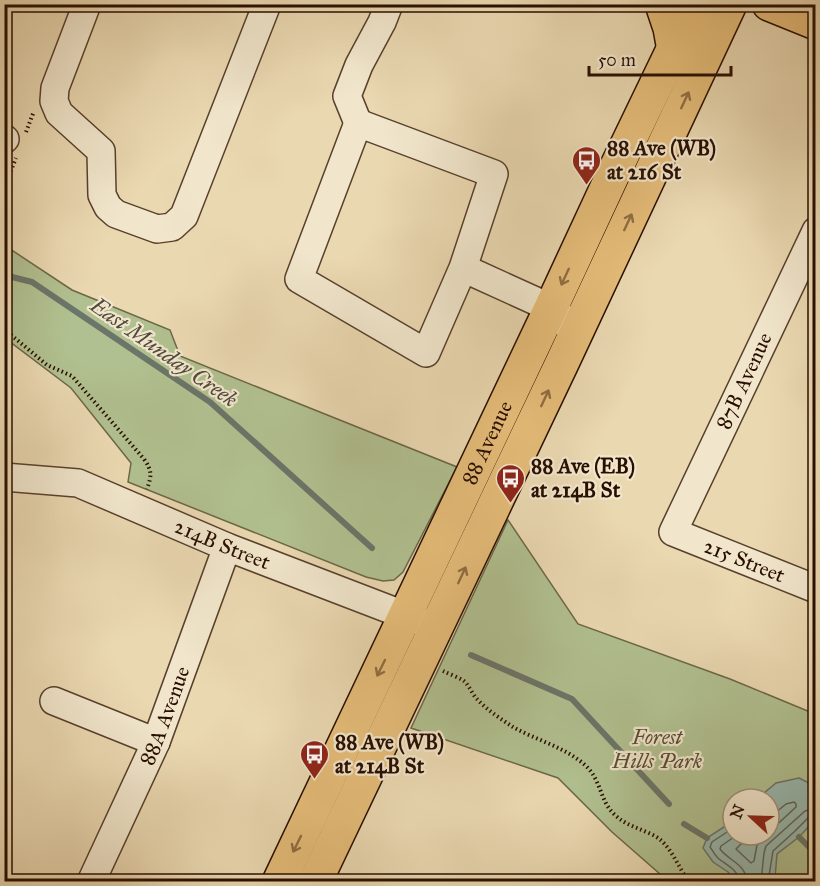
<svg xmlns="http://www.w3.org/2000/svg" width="820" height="886" font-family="'IM FELL Great Primer',serif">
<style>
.green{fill:#b1c090;stroke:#6c6748;stroke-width:1.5;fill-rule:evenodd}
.water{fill:#98b9af;stroke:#6b7569;stroke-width:1.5}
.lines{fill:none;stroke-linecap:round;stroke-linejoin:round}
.shore{stroke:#606458;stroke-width:1.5}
.stream{stroke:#6b7569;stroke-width:6}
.minor-casing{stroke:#58402c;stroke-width:30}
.major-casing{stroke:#280e00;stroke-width:36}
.path{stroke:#280e00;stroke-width:4;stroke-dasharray:1.5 3;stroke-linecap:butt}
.minor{stroke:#f1e6cc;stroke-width:27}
.major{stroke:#e5bc78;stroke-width:33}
.oneway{stroke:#906e42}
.labels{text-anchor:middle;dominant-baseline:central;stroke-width:4.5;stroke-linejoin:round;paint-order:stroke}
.poi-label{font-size:21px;font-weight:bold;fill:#280e00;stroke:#f1e6cc;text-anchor:start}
.street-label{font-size:21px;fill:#280e00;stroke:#f1e6cc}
.park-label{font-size:21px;font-style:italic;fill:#584c32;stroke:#f1e6cc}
.water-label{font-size:22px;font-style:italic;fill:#4f4a3d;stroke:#f1e6cc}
</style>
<rect width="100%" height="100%" fill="#ead8b1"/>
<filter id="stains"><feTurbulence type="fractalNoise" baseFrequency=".00333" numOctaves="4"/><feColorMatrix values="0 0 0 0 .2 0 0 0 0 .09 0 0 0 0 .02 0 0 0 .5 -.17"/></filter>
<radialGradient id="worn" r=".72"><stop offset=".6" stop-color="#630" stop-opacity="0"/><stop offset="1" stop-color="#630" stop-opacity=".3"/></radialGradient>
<!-- green -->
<g class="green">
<path d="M4,245L72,290L170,330L180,356L457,467L403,572L394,580L383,581L366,577L128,482L131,463L71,388L5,338Z"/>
<path d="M508,520L578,624L730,679L815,714V881H668L612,832L558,778L411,728ZM733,799H769V835H733Z"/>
</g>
<!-- water -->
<path class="water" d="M799,778L815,786L816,817L814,821L799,837L777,854L775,878L772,881H736L728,872L713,862L703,848L707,838L733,821V835H769V799H757L776,783Z"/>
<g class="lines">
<!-- shore -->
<g class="shore">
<path d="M769,818L786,804L794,802L796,804V807L769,832"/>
<path d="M733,828L712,842L710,847C713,851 715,856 719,859C728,866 738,870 740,882"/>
<path d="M737,835L721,846L720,849C729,861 746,864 747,882"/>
<path d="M750,835L736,849L751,863L754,861L757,845L765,835"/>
<path d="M761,882L764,853L766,846L805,811L816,808"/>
<path d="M768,882L773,851L794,832L809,817L816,816"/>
</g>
<!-- stream -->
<g class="stream">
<path d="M4,275L32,282L210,402L372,548"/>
<path d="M471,655L572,699L669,804"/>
<path d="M684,824L707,838"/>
<path d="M799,837L816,854"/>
</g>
<defs>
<g id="minor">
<path d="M87,4L55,88L54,101L59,113L101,151L102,195L108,207L116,214L157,229L172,227L184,216L267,4"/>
<path d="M358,123L347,96L359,65L382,22L389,4"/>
<path d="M4,139H5"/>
<path id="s1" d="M816,231L673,532L816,589"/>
<path d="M463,268L494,174L358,123L299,279L426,353L463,268L551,308L562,317L565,323"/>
<path id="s2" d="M4,477L78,483L227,547L425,623"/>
<path d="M54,701L156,742"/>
<path id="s3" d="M91,882L156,742L227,547"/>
</g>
<g id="major">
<path d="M662,4L670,28L674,50"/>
<path d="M769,4L816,23"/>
<path id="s4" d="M279,882L551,308L615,170L695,4"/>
<path d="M315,882L562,363L730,4"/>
</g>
</defs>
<!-- minor casing -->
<use href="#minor" class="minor-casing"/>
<!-- major casing -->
<use href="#major" class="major-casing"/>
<!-- path -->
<g class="path">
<path d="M26,132L34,111"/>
<path d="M4,188L16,158"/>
<path d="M4,329L47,365L72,376L144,459C152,471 152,475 147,489"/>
<path d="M443,671C449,674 458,677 464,681C469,685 472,694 477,699C487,710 501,719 513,727C536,740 567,748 586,766C601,780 600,800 613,813C624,825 639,828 653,835C670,843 678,867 689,882"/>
</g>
<!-- minor -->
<use href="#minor" class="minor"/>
<!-- major -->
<use href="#major" class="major"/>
</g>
<!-- one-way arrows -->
<defs><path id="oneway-shaft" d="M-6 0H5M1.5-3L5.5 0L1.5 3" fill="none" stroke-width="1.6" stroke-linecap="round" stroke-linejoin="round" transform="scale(1.5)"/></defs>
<g class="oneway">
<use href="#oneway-shaft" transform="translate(685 100) rotate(-65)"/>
<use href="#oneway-shaft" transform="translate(628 222) rotate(-65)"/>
<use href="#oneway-shaft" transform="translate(565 277) rotate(115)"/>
<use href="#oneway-shaft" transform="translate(545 398) rotate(-65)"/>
<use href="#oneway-shaft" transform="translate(462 575) rotate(-65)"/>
<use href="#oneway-shaft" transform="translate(381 668) rotate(116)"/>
<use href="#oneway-shaft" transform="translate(297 844) rotate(116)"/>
</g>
<!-- icons -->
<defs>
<symbol id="bus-pin" viewBox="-11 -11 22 30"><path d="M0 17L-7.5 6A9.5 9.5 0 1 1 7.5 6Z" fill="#8f2418" stroke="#f1e6cc"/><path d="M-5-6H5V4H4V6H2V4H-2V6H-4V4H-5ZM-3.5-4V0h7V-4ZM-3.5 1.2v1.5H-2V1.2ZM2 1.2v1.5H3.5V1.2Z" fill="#fff"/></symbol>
</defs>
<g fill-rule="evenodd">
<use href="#bus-pin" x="570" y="144" width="33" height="45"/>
<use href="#bus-pin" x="494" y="462" width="33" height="45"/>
<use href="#bus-pin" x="298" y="738" width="33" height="45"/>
</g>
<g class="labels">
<!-- poi labels -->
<g class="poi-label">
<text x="607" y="148">88 Ave (WB)<tspan x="607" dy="24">at 216 St</tspan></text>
<text x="531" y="466">88 Ave (EB)<tspan x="531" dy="24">at 214B St</tspan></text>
<text x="335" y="742">88 Ave (WB)<tspan x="335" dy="24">at 214B St</tspan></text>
</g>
<!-- street labels -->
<g class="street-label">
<text transform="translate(744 381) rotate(-65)">87B Avenue</text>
<text stroke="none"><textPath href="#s4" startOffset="486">88 Avenue</textPath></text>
<text stroke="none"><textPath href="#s2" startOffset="231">214B Street</textPath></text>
<text stroke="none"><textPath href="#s1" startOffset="410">215 Street</textPath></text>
<text stroke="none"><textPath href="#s3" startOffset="182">88A Avenue</textPath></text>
</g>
<!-- park labels -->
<g class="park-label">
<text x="657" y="737">Forest<tspan x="657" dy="24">Hills Park</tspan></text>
</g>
<!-- water labels -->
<g class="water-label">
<text transform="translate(164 352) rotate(35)">East Munday Creek</text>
</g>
</g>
<!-- margin -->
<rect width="820" height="886" fill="none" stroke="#ead8b1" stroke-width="24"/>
<rect x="6" y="6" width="808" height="874" fill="none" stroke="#280e00" stroke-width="3"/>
<rect x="12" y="12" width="796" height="862" fill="none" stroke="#280e00" stroke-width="1.5"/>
<!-- north arrow -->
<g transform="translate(751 817) rotate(292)"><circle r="28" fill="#f1e6cc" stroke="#a1907a" stroke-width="1.5"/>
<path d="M0-4.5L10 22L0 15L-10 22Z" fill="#8f2418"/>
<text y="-9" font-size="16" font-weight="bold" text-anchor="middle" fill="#280e00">N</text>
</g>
<!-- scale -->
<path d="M589 66v9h142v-9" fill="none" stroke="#280e00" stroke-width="3"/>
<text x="598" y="66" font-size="18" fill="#280e00" stroke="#f1e6cc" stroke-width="4.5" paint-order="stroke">50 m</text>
<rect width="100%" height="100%" filter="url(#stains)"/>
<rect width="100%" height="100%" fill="url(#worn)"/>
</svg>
